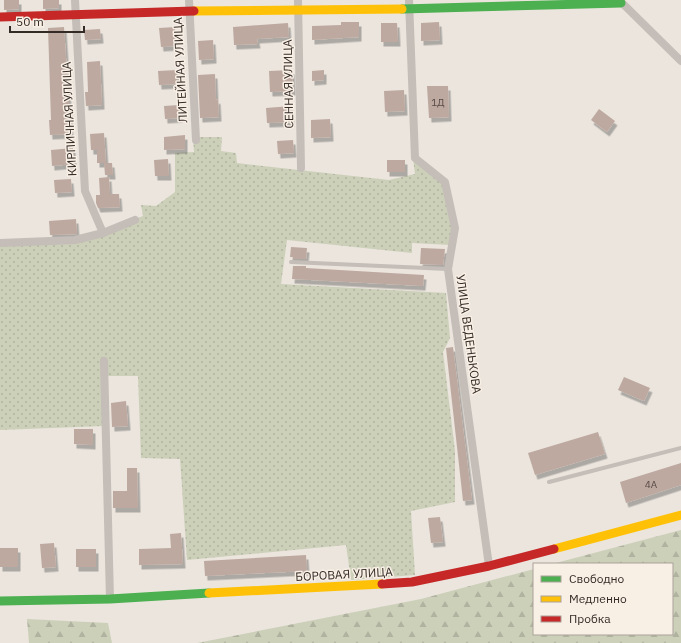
<svg xmlns="http://www.w3.org/2000/svg" width="681" height="643" font-family="'IBM Plex Sans',sans-serif">
<style>
.grass{fill:url(#grass-dots)}
.forest{fill:url(#forest-firs)}
.building{fill:#bea9a0;filter:url(#shadow)}
.lines{fill:none;stroke-linecap:round;stroke-linejoin:round}
.lane{stroke:#c4bdb8;stroke-width:4}
.street{stroke:#c4bdb8;stroke-width:8}
.fast{stroke:#4caf50;stroke-width:9}
.slow{stroke:#ffc107;stroke-width:9}
.jam{stroke:#c62828;stroke-width:9}
.labels{text-anchor:middle;dominant-baseline:central;stroke-width:3;stroke-linejoin:round;paint-order:stroke}
.number-label{font-size:10px;fill:#564a45}
.street-label{font-size:12px;fill:#342b27;stroke:#f8efe5}
</style>
<defs>
<pattern id="grass-dots" width="8" height="8" patternUnits="userSpaceOnUse"><rect width="8" height="8" fill="#ccd0b9"/><path d="M2 2h.1M6 6h.1" fill="none" stroke="#b0b39f" stroke-width="1.8" stroke-linecap="round"/></pattern>
<pattern id="forest-firs" width="22" height="20" patternUnits="userSpaceOnUse"><rect width="22" height="20" fill="#ccd0b9"/><path d="M5 1l3.5 6h-7zM16 11l3.5 6h-7z" fill="#b0b39f"/></pattern>
<filter id="shadow"><feDropShadow dx="2.5" dy="4.5" stdDeviation="0" flood-color="#0004"/></filter>
</defs>
<rect width="100%" height="100%" fill="#ebe5de"/>
<!-- grass -->
<path class="grass" d="M193,137H222L221,151L236,153L237,163L389,180L415,174L413,158L443,184L452,226L450,245L412,243V253L287,240L281,284L446,293L450,338L443,352L455,451V502L411,511L415,575L351,580L346,545L187,560L180,459L141,458L138,376H106L103,426L0,430V245L74,242L143,216L141,205L156,206L175,192V153L194,152Z"/>
<!-- forest -->
<g class="forest">
<path d="M681,530V643H197L421,599L534,569V634H672V564H552Z"/>
<path d="M27,619L108,623L112,643H29Z"/>
</g>
<!-- building -->
<g class="building">
<path d="M4,0H19V9L4,10Z"/>
<path d="M43,0H59V8L43,9Z"/>
<path d="M341,22H359V37L312,40V26L341,25Z"/>
<path d="M439,22L440,40L421,41V23Z"/>
<path d="M288,23L289,37L257,39L258,44L234,45L233,27Z"/>
<path d="M381,23H397L398,42H381Z"/>
<path d="M64,27L71,134L50,135L49,120H51L48,28Z"/>
<path d="M175,27L176,46L161,47L159,28Z"/>
<path d="M100,29L101,39L85,40L84,30Z"/>
<path d="M213,40L214,59L199,60L198,41Z"/>
<path d="M100,61L102,105L86,106L85,92H88L87,62Z"/>
<path d="M177,70L178,84L159,85L158,71Z"/>
<path d="M292,70L293,91L270,92L269,71Z"/>
<path d="M324,70V80L312,81V71Z"/>
<path d="M215,74L216,100L218,99L219,117L200,118L198,75Z"/>
<path d="M427,86H448L449,117L429,118Z"/>
<path d="M404,90L405,111L385,112L384,91Z"/>
<path d="M179,105L180,118L165,119L164,106Z"/>
<path d="M291,106L292,122L267,123L266,108Z"/>
<path d="M599,109L615,121L607,132L591,120Z"/>
<path d="M330,119L331,137L311,138V120Z"/>
<path d="M104,133L106,163H97V150H91L90,134Z"/>
<path d="M185,135V149L164,150V137Z"/>
<path d="M293,140L294,153L278,154L277,141Z"/>
<path d="M73,148L74,164L52,166L51,150Z"/>
<path d="M168,159L169,176H155L154,160Z"/>
<rect x="387" y="160" width="18" height="12"/>
<path d="M104,163H112L113,175H105Z"/>
<path d="M109,177L110,194H119L120,207L98,208L96,203V195H100L99,178Z"/>
<path d="M71,179L72,192L55,193L54,180Z"/>
<path d="M76,219L77,234L50,235L49,221Z"/>
<path d="M291,247L307,248L306,259H293V257H290Z"/>
<path d="M421,248L445,249L443,265L420,264Z"/>
<path d="M293,266H306V268L424,275L423,286L292,279Z"/>
<path d="M453,347L472,500L463,501L446,348Z"/>
<path d="M624,377L650,388L644,401L618,390Z"/>
<path d="M126,401L128,426L112,427L111,403Z"/>
<path d="M74,429H93V445L74,444Z"/>
<path d="M598,432L605,454L535,475L528,453Z"/>
<path d="M681,463V485L626,503L620,482Z"/>
<path d="M127,468H137L138,508H113V491H127Z"/>
<path d="M440,517L443,542L431,543L428,518Z"/>
<path d="M181,533L183,564L139,565V549L171,548L170,534Z"/>
<path d="M54,543L56,567L42,568L40,544Z"/>
<rect x="0" y="548" width="18" height="19"/>
<rect x="76" y="549" width="20" height="18"/>
<path d="M306,555L307,571L205,576L204,561Z"/>
</g>
<g class="lines">
<!-- lane -->
<g class="lane">
<path d="M291,262L448,269"/>
<path d="M549,482L681,448"/>
</g>
<!-- street -->
<g class="street">
<path d="M75,0L85,191L103,233"/>
<path d="M189,0L196,140"/>
<path d="M298,0L301,168"/>
<path d="M409,0L415,158L445,182L455,228L448,269L489,566"/>
<path d="M619,0L681,61"/>
<path d="M0,243L75,240L103,233L135,220"/>
<path d="M104,361L110,599"/>
</g>
<!-- fast -->
<g class="fast">
<path d="M402,9L621,3"/>
<path d="M0,601L110,599L209,593"/>
</g>
<!-- slow -->
<g class="slow">
<path d="M194,11L402,9"/>
<path d="M554,549L681,515"/>
<path d="M209,593L382,584"/>
</g>
<!-- jam -->
<g class="jam">
<path d="M0,17L194,11"/>
<path d="M382,584L412,582L489,566L554,549"/>
</g>
</g>
<g class="labels">
<!-- number labels -->
<g class="number-label">
<text x="438" y="102">1Д</text>
<text x="651" y="484">4А</text>
</g>
<!-- street labels -->
<g class="street-label">
<text transform="translate(180 70) rotate(-93)">ЛИТЕЙНАЯ УЛИЦА</text>
<text transform="translate(288 84) rotate(-91)">СЕННАЯ УЛИЦА</text>
<text transform="translate(69 119) rotate(-93)">КИРПИЧНАЯ УЛИЦА</text>
<text transform="translate(469 334) rotate(82)">УЛИЦА ВЕДЕНЬКОВА</text>
<text transform="translate(344 574) rotate(-3)">БОРОВАЯ УЛИЦА</text>
</g>
</g>
<!-- legend -->
<rect x="533" y="563" width="140" height="72" fill="#f8efe5" stroke="#aaa199"/>
<rect x="541" y="576" width="20" height="6" fill="#4caf50" stroke="#aaa199"/>
<text x="569" y="583" font-size="12" fill="#342b27">Свободно</text>
<rect x="541" y="596" width="20" height="6" fill="#ffc107" stroke="#aaa199"/>
<text x="569" y="603" font-size="12" fill="#342b27">Медленно</text>
<rect x="541" y="616" width="20" height="6" fill="#c62828" stroke="#aaa199"/>
<text x="569" y="623" font-size="12" fill="#342b27">Пробка</text>
<!-- scale -->
<path d="M10 26v6h74v-6" fill="none" stroke="#342b27" stroke-width="2"/>
<text x="16" y="26" font-size="12" fill="#342b27" stroke="#f8efe5" stroke-width="3" paint-order="stroke">50 m</text>
</svg>
